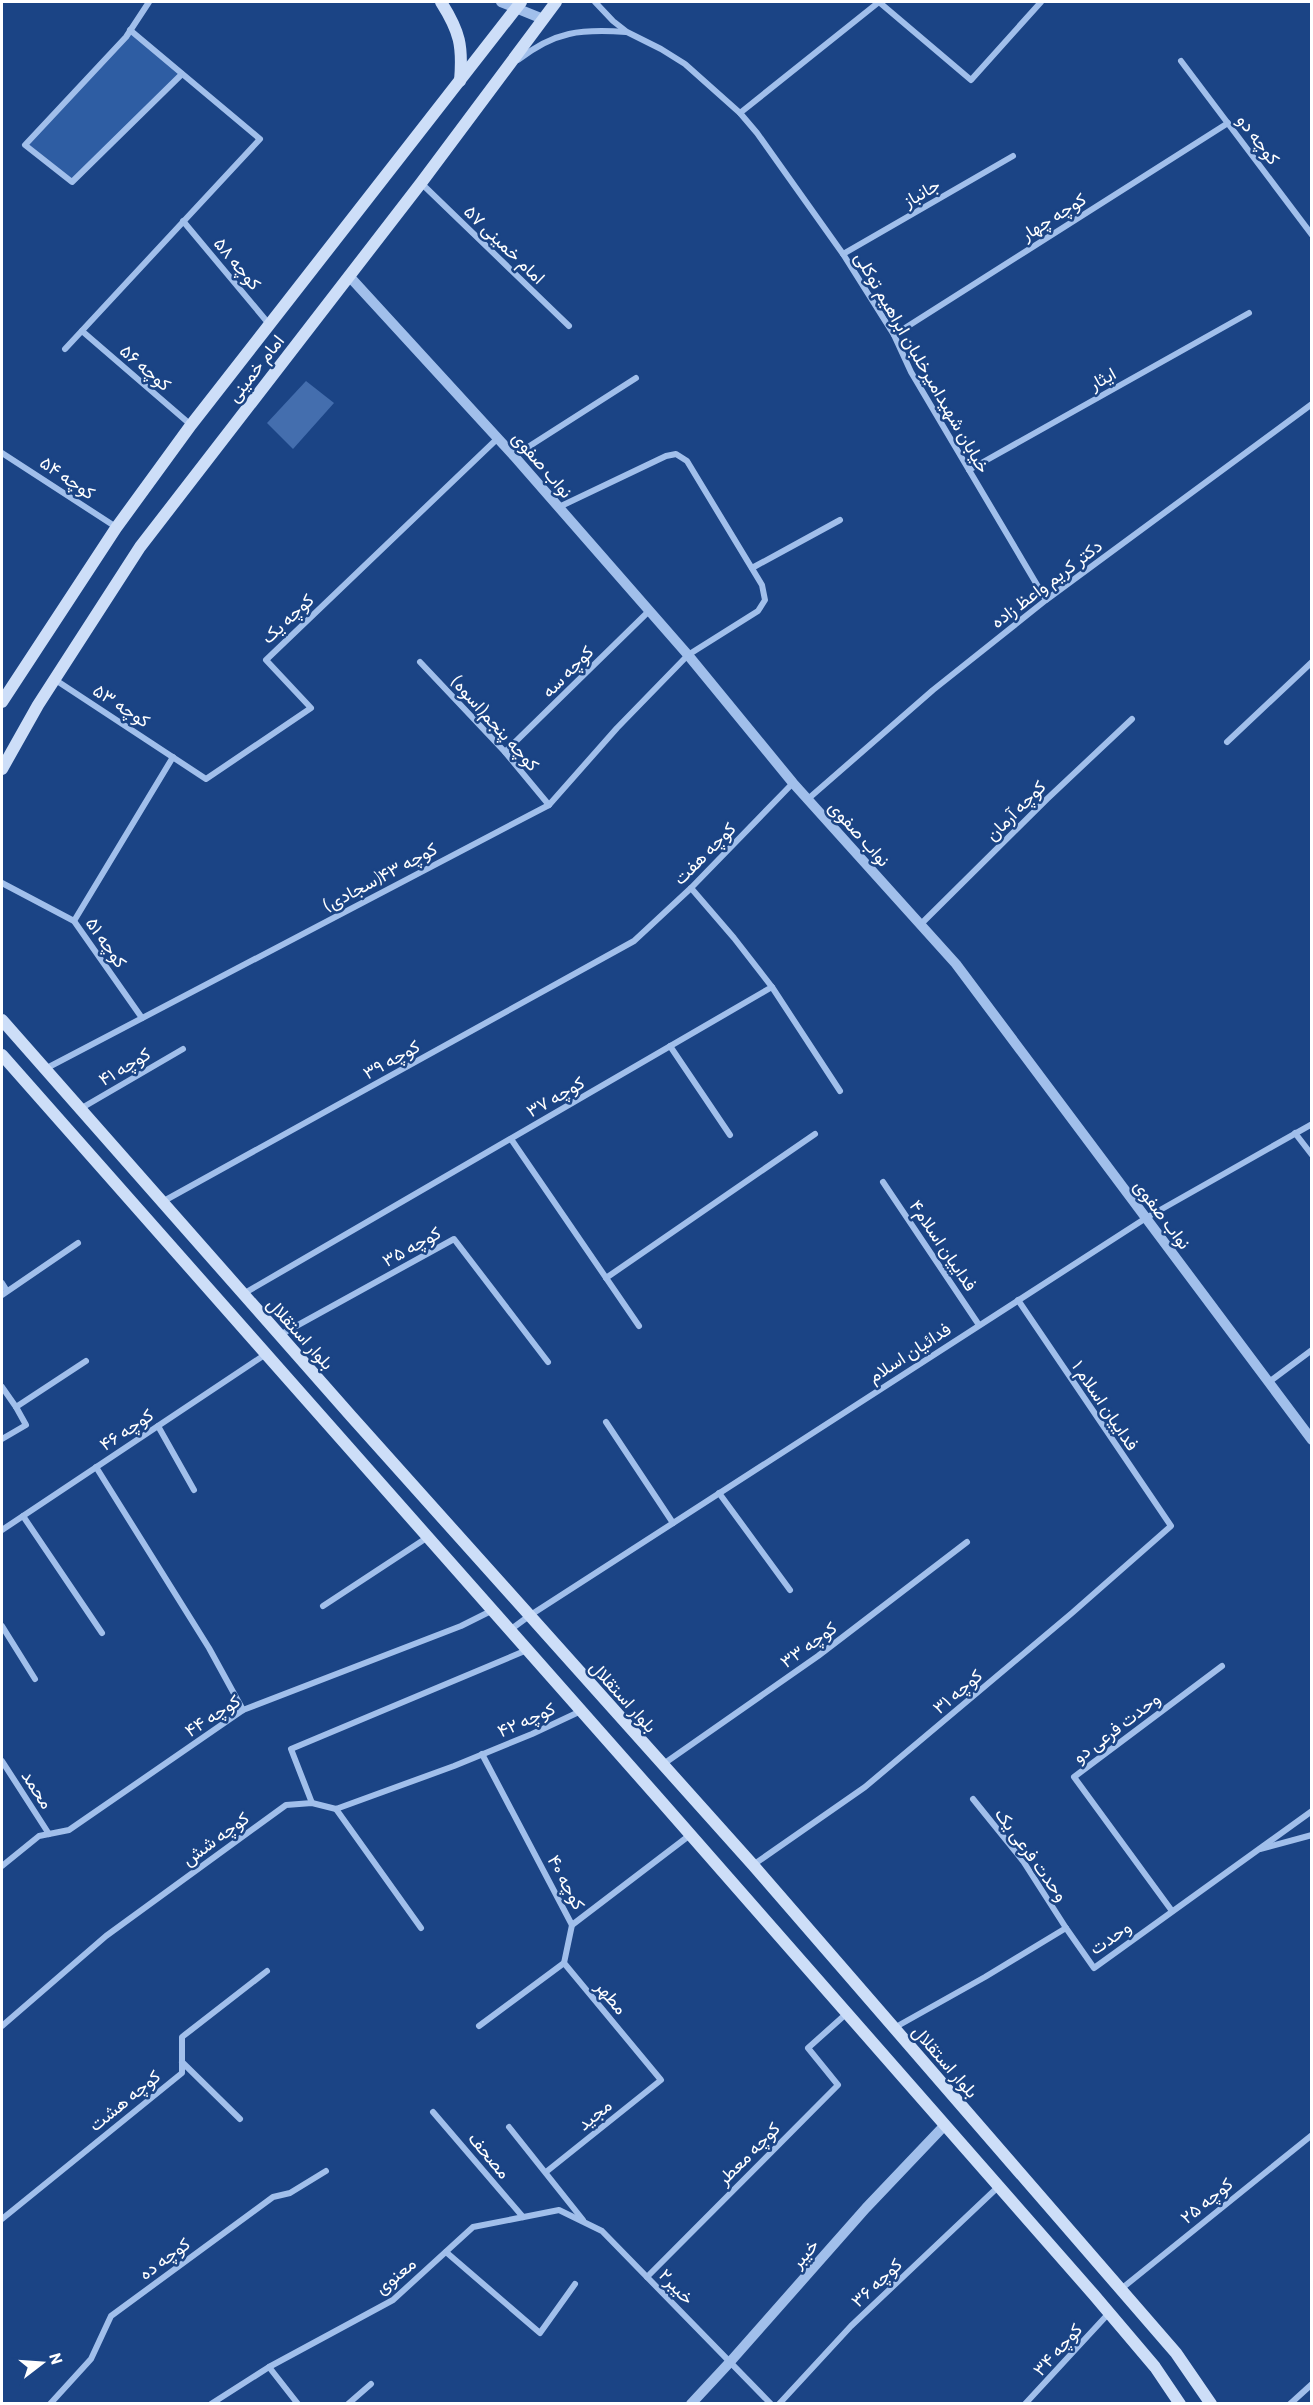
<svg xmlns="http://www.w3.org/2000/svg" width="1313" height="2405" font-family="Barlow,Vazirmatn,sans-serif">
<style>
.green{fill:#2e5da3}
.building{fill:#446eae}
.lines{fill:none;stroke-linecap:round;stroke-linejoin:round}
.minor{stroke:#a1bfeb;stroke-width:6}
.tertiary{stroke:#a1bfeb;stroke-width:10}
.secondary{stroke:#cddef8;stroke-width:12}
.labels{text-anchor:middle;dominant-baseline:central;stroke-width:5;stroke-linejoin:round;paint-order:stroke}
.street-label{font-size:18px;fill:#fff;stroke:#1b4485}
</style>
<rect width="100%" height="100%" fill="#1b4485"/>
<!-- green -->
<path class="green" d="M130,30L182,74L72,182L25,145Z"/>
<!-- building -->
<path class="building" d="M306,381L334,403L293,449L267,423Z"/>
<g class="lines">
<!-- minor -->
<g class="minor">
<path d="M149,2L126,37L25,145L72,182L182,74"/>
<path d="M595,2L613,21L627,32L661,49L685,64L740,113L757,133L843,254L894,335L911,372L1046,600"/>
<path d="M879,2L971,80L1041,2"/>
<path d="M518,60C555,31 581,29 626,32"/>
<path d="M1181,61L1312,235"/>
<path d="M740,113L879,2"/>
<path d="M421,183L569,326"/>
<path d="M183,221L269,324"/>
<path d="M843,254L1013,156"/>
<path d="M82,331L191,425"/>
<path d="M894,335L1228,123"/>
<path d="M65,349L260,139L130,30"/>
<path d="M2,453L116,527"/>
<path d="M514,456L636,378"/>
<path d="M969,470L1249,313"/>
<path d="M752,568L840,520"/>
<path d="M420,662L505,752L549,805"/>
<path d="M54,679L206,779L311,708L266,660L498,438"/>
<path d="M1227,742L1312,662"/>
<path d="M505,752L649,611"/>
<path d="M808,799L933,690L1046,600L1312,404"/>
<path d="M2,883L74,921L142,1018"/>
<path d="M74,921L173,757"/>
<path d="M920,925L1047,799L1132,719"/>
<path d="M772,987L840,1091"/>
<path d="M670,1046L730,1135"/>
<path d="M45,1069L549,805L617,728L688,655L758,611L765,600L762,585L687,461L676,454L666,456L559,507"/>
<path d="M80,1109L183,1049"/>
<path d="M1295,1133L1312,1155"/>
<path d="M511,1139L639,1326"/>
<path d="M883,1182L979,1325"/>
<path d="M162,1202L634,941L691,888L793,783"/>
<path d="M606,1278L815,1134"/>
<path d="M2,1283L7,1291"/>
<path d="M243,1294L772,987L734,938L691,888"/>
<path d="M2,1295L78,1243"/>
<path d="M280,1335L454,1239L548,1362"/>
<path d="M1269,1382L1312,1350"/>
<path d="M2,1387L16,1407L86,1361"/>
<path d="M606,1422L673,1523"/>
<path d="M158,1426L194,1490"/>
<path d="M2,1439L26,1425L16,1407"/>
<path d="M96,1467L209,1648L243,1710"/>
<path d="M719,1493L790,1590"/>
<path d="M23,1516L102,1633"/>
<path d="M2,1530L266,1354"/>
<path d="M323,1606L428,1537"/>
<path d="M2,1626L35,1679"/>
<path d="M510,1630L529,1616L1146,1218L1312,1124"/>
<path d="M482,1754L572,1925L690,1835"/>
<path d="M2,1761L49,1834"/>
<path d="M662,1765L818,1656L967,1542"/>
<path d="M973,1799L1023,1861L1066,1928"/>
<path d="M312,1803L291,1749L527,1650"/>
<path d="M336,1809L421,1928"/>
<path d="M1260,1849L1312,1835"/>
<path d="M753,1865L865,1787L1072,1613L1171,1526L1018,1300"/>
<path d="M2,1866L39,1836L69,1830L243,1710L461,1626L493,1610"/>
<path d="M1172,1911L1074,1777L1222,1666"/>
<path d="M2,2026L106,1936L286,1805L312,1803L336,1809L454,1766L532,1734L581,1711"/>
<path d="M479,2026L564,1963"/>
<path d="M894,2028L985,1977L1066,1928L1094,1968L1312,1811"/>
<path d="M182,2062L240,2119"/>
<path d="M433,2112L523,2217"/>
<path d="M509,2127L583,2220"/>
<path d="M546,2172L661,2080L564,1963L572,1925"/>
<path d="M2,2219L182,2073V2037L267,1971"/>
<path d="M446,2252L540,2333L575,2284"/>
<path d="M647,2277L838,2085L808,2048L846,2014"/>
<path d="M1121,2289L1312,2135"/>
<path d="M269,2367L298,2404"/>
<path d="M50,2404L91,2359L111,2316L273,2197L290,2193L326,2171"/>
<path d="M211,2404L269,2367L393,2300L473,2227L559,2210L602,2231L771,2404"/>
<path d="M348,2404L371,2384"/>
<path d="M779,2404L851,2326L998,2187"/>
<path d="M1025,2404L1109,2313"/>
<path d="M1290,2404L1312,2384"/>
</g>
<!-- tertiary -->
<g class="tertiary">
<path d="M501,2L543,19"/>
<path d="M349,276L514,456L688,655L793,783L956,964L1312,1440"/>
<path d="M691,2404L730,2362L866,2208L944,2126"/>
</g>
<!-- secondary -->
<g class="secondary">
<path d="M441,2C460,32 463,46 460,81"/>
<path d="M2,702L116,528L191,425L521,2"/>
<path d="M2,769L38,705L140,547L421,183L556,2"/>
<path d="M2,1020L351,1416L753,1865L1176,2353L1211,2404"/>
<path d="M2,1055L660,1800L1094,2295L1155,2367L1180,2404"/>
</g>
</g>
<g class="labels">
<!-- street labels -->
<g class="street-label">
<text transform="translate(1259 139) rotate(53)">کوچه دو</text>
<text transform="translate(921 192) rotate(-30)">جانباز</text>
<text transform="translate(1053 216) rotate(-32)">کوچه چهار</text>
<text transform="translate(505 244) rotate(44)">امام خمینی ۵۷</text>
<text transform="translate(238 263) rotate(50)">کوچه ۵۸</text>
<text transform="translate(923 362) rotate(60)">خیابان شهیدامیرخلبان ابراهیم توکلی</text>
<text transform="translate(146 367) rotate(41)">کوچه ۵۶</text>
<text transform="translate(255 368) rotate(-52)">امام خمینی</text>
<text transform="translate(1102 378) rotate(-29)">ایثار</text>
<text transform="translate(543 464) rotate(49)">نواب صفوی</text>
<text transform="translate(68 477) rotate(34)">کوچه ۵۴</text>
<text transform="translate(1046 583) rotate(-37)">دکتر کریم واعظ زاده</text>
<text transform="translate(287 618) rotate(-43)">کوچه یک</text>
<text transform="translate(567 671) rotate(-45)">کوچه سه</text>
<text transform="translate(122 705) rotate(33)">کوچه ۵۳</text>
<text transform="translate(496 723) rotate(48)">کوچه پنجم(اسوه)</text>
<text transform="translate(1015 810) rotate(-45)">کوچه آرمان</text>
<text transform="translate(860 833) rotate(48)">نواب صفوی</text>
<text transform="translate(704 853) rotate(-45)">کوچه هفت</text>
<text transform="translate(380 876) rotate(-28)">کوچه ۴۳(سجادی)</text>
<text transform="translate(107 942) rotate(55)">کوچه ۵۱</text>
<text transform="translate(391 1059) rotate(-29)">کوچه ۳۹</text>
<text transform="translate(124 1066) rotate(-31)">کوچه ۴۱</text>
<text transform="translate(555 1096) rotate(-30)">کوچه ۳۷</text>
<text transform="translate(1163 1214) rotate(53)">نواب صفوی</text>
<text transform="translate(944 1245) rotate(56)">فداییان اسلام۴</text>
<text transform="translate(411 1246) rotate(-29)">کوچه ۳۵</text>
<text transform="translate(301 1333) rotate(48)">بلوار استقلال</text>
<text transform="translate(909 1352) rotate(-33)">فدائیان اسلام</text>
<text transform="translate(1106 1405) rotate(56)">فداییان اسلام ۱</text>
<text transform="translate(126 1429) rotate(-34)">کوچه ۴۶</text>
<text transform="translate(808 1644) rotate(-36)">کوچه ۳۳</text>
<text transform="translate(957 1691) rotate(-40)">کوچه ۳۱</text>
<text transform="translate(624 1696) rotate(48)">بلوار استقلال</text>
<text transform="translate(212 1715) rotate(-33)">کوچه ۴۴</text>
<text transform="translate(526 1719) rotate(-24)">کوچه ۴۲</text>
<text transform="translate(1116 1727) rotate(-37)">وحدت فرعی دو</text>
<text transform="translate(38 1789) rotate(57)">محمد</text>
<text transform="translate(215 1838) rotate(-36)">کوچه شش</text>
<text transform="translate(1032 1854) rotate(54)">وحدت فرعی یک</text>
<text transform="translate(567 1882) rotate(62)">کوچه ۴۰</text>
<text transform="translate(1110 1937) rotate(-34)">وحدت</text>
<text transform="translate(612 1997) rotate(50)">مطهر</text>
<text transform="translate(946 2061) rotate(49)">بلوار استقلال</text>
<text transform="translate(124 2100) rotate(-39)">کوچه هشت</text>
<text transform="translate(594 2114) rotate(-39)">مجید</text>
<text transform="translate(748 2153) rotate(-45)">کوچه معطر</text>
<text transform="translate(490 2155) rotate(50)">مصحف</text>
<text transform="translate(1206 2200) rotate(-39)">کوچه ۲۵</text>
<text transform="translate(804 2253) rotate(-49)">خیبر</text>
<text transform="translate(164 2258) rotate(-36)">کوچه ده</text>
<text transform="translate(395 2275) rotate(-39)">معنوی</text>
<text transform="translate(876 2282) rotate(-43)">کوچه ۳۶</text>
<text transform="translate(677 2286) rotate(46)">خیبر۲</text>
<text transform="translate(1057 2349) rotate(-48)">کوچه ۳۴</text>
</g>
</g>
<!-- border -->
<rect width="1313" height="2405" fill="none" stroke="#ffffff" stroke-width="6"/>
<!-- north arrow -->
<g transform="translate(42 2363) rotate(73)" stroke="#1b4485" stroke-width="4.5" paint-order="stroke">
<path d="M0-4.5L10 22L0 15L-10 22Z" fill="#ffffff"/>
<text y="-9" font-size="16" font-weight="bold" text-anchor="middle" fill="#ffffff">N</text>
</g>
</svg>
